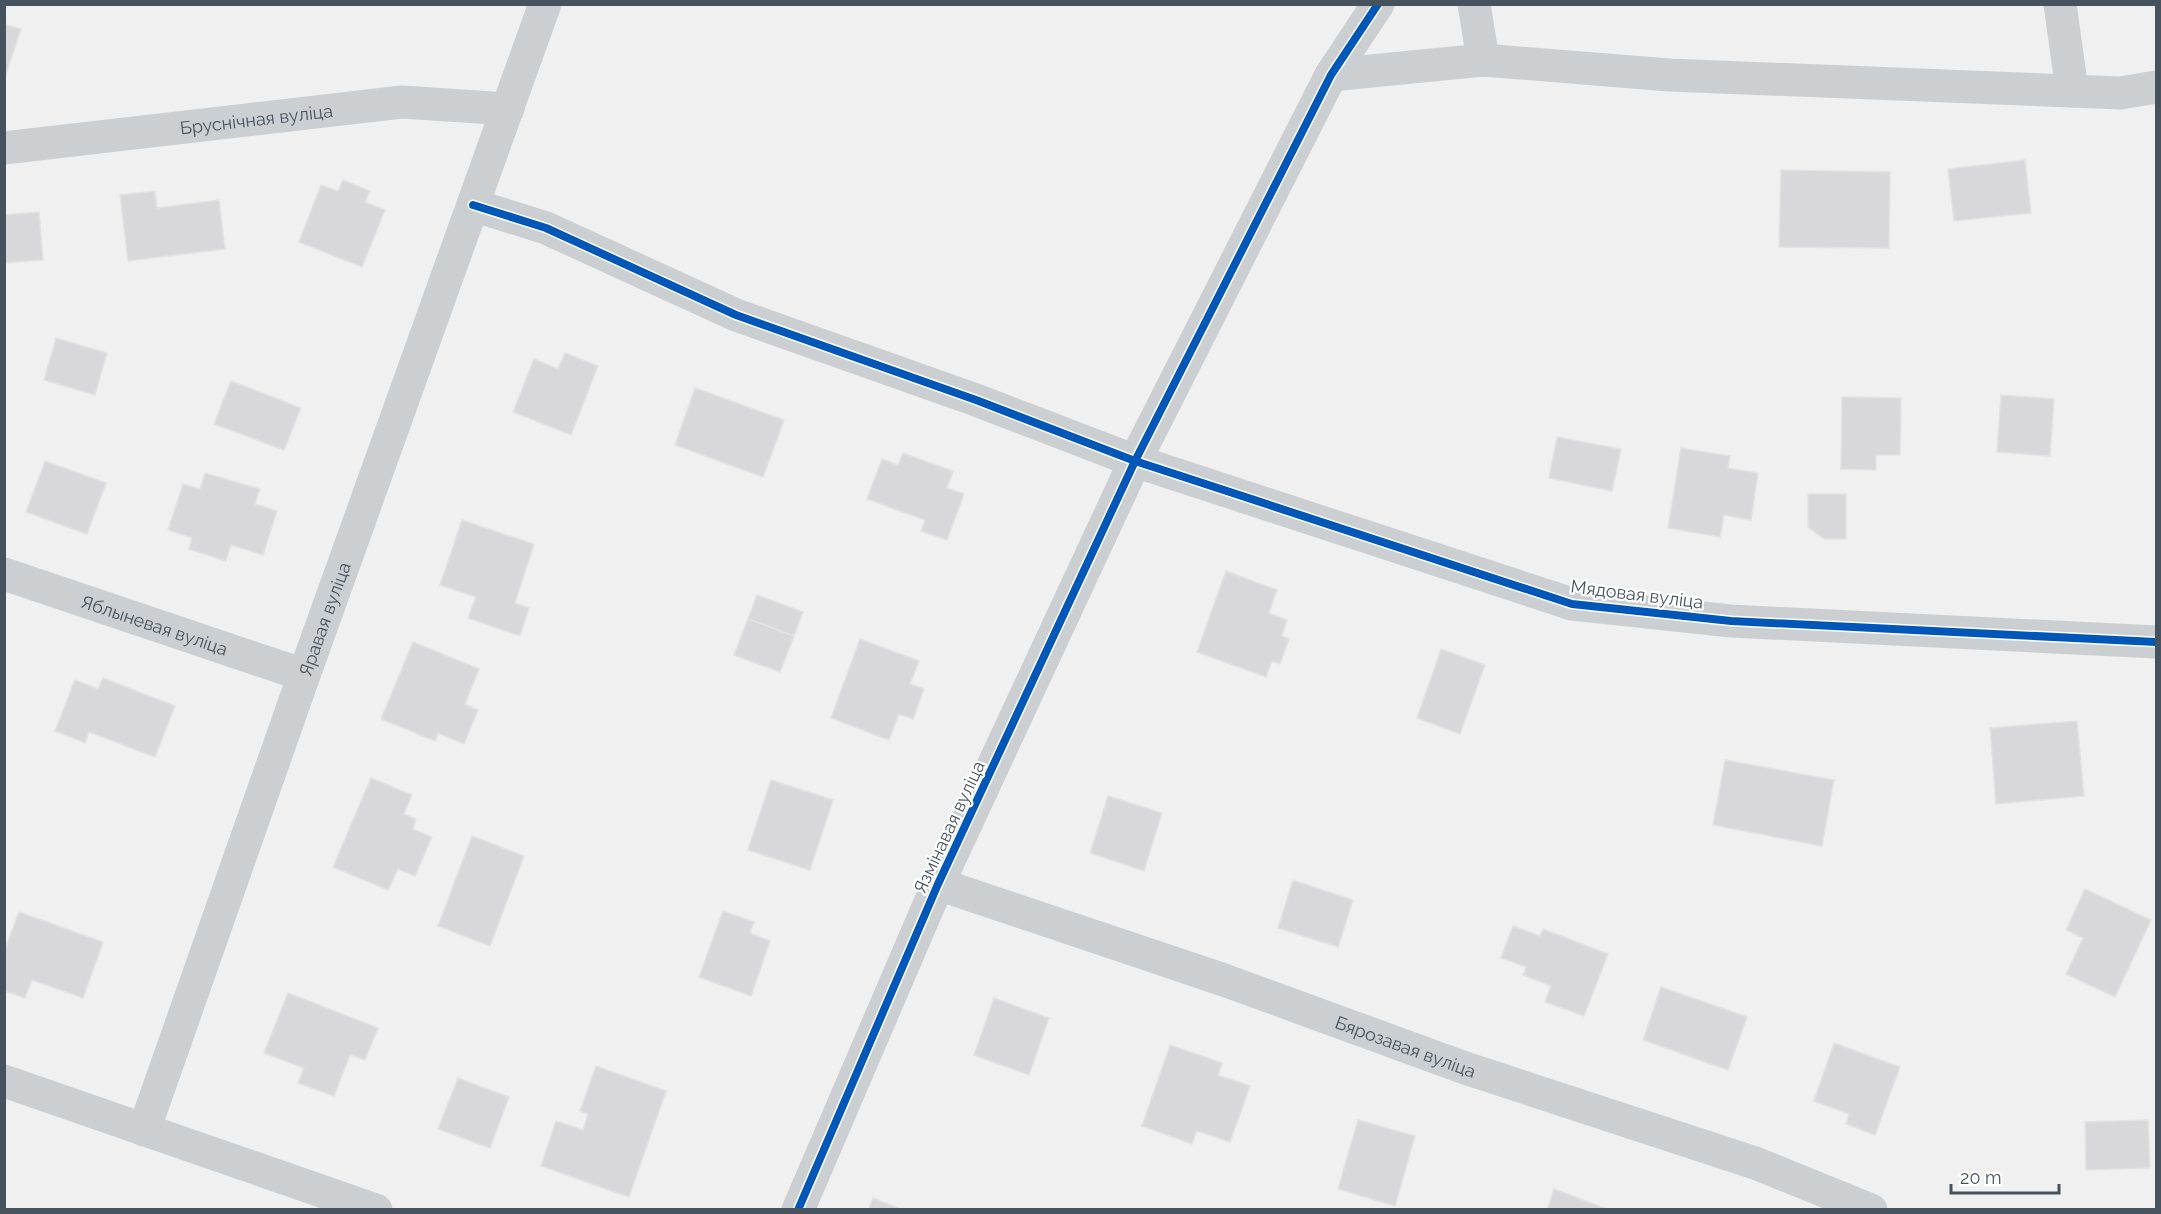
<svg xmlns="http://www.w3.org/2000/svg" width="2161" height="1214" font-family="Raleway,sans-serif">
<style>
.building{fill:#d8d8db;stroke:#e2e2e3;stroke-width:1.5}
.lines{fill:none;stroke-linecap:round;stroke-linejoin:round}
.minor{stroke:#cccfd1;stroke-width:33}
.cycleway-casing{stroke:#fff;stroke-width:11}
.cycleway{stroke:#0057b8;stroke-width:8}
.labels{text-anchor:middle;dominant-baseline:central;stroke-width:4.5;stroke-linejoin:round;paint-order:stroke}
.street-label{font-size:18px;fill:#46535f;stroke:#fff}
</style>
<rect width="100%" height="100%" fill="#f1f0f0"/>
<!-- building -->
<g class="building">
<path d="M4,24L21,29L4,80Z"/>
<path d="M2025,160L2031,213L1954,221L1948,169Z"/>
<path d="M1781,170L1890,172L1889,248L1779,247Z"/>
<path d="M343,180L370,191L365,202L385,210L362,267L299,242L321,185L338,191Z"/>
<path d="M155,191L157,208L219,200L225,249L128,261L120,195Z"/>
<path d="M39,212L43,260L4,263V215Z"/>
<path d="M56,338L107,353L95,395L44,380Z"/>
<path d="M565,353L598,366L571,435L513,412L534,359L558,369Z"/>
<path d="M231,381L301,408L284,450L214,424Z"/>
<path d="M695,388L784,420L763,477L675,445Z"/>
<path d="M2001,395L2054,399L2050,456L1997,452Z"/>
<path d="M1842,397L1901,398L1900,455H1876V470L1841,469Z"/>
<path d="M1557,437L1621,449L1612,491L1549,478Z"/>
<path d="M1681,448L1730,456L1728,468L1758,473L1751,520L1724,515L1720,537L1668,528Z"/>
<path d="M903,453L953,471L947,488L964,494L947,540L921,531L925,520L867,499L882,459L898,465Z"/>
<path d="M45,461L106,483L87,534L26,512Z"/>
<path d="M205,473L260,489L255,504L277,511L263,555L231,545L226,561L189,549L192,538L168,530L183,484L200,489Z"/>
<path d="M1808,494H1846V539H1824L1808,527Z"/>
<path d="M462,520L534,544L515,603L529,608L520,636L468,618L476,597L440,585Z"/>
<path d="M1226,571L1277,590L1269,613L1287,620L1282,636L1289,639L1280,664L1272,661L1266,677L1197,652Z"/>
<path d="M757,595L803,612L794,636L748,619Z"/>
<path d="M748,619L794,636L780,672L734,655Z"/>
<path d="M860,639L919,661L910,684L924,689L913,719L899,714L889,740L831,718Z"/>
<path d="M413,642L479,669L465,704L478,710L464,744L438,733L435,741L381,719Z"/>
<path d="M1441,649L1485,665L1460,734L1417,718Z"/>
<path d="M103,678L175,706L155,757L89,732L85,743L55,731L75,680L98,689Z"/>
<path d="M2077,721L2084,796L1996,804L1990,728Z"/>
<path d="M1725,760L1834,780L1822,846L1713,825Z"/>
<path d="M371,778L412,795L404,814L416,819L413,829L432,837L415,876L398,869L388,890L333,867Z"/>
<path d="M771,780L833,800L810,870L748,850Z"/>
<path d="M1108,796L1162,813L1144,871L1090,853Z"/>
<path d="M472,836L524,856L490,946L438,926Z"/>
<path d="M1293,880L1353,900L1338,947L1278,928Z"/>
<path d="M2085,889L2151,920L2115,997L2066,974L2083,938L2066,930Z"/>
<path d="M723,911L754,922L750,933L770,941L751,996L699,977Z"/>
<path d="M19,912L103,942L83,998L32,980L25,998L4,991V952Z"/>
<path d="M1513,926L1540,936L1543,929L1608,954L1584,1016L1545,1002L1551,986L1523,975L1526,967L1501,958Z"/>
<path d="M1661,987L1747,1017L1728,1070L1643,1040Z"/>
<path d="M288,993L378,1028L365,1060L350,1055L334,1096L298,1083L304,1068L264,1053Z"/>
<path d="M994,998L1049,1018L1029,1075L974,1055Z"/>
<path d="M1834,1043L1900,1067L1875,1135L1846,1124L1849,1114L1814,1101Z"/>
<path d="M1170,1045L1222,1063L1218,1075L1250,1086L1230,1142L1197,1131L1192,1144L1142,1126Z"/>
<path d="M596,1066L666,1091L629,1197L541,1166L556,1121L583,1130L588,1114L580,1111Z"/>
<path d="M458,1078L509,1097L490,1148L438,1129Z"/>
<path d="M1358,1120L1415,1136L1395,1206L1338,1189Z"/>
<path d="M2148,1120L2150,1168L2086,1170L2085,1122Z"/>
<path d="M1554,1189L1610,1210H1547Z"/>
<path d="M873,1198L903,1210H868Z"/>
</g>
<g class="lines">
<!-- minor -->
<g class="minor">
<path d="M1474,4L1483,60"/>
<path d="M2060,4L2072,91"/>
<path d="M1331,75L1483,60L1669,75L2121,93L2156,87"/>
<path id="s1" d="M4,148L402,102L508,109"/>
<path d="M473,205L546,228L736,315L976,400L1135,461L1572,604L1731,621L2156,642"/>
<path id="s2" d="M4,574L304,675"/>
<path id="s3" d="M938,884L1224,980L1465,1068L1755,1163L1871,1210"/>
<path d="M4,1081L376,1210"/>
<path id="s4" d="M144,1130L304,675L545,4"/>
<path d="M798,1210L938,884L1135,461L1331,75L1378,4"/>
</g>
<defs>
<g id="cycleway">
<path d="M473,205L546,228L736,315L976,400L1135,461L1572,604L1731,621L2156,642"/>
<path d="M798,1210L938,884L1135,461L1331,75L1378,4"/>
</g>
</defs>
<!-- cycleway casing -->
<use href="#cycleway" class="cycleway-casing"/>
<!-- cycleway -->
<use href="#cycleway" class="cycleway"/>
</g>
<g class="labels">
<!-- street labels -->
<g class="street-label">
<text stroke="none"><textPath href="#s1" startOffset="254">Бруснічная вуліца</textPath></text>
<text transform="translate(1637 594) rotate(7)">Мядовая вуліца</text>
<text stroke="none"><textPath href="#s4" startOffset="542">Яравая вуліца</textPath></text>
<text stroke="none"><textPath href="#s2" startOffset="159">Яблыневая вуліца</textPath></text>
<text transform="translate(949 827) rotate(-65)">Язмінавая вуліца</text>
<text stroke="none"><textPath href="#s3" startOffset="495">Бярозавая вуліца</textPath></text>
</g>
</g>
<!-- border -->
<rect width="2161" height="1214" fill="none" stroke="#46535f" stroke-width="12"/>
<!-- scale -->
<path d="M1951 1184v9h108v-9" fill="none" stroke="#46535f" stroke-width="3"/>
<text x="1960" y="1184" font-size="18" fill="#46535f" stroke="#ffffff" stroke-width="4.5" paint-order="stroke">20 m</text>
</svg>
